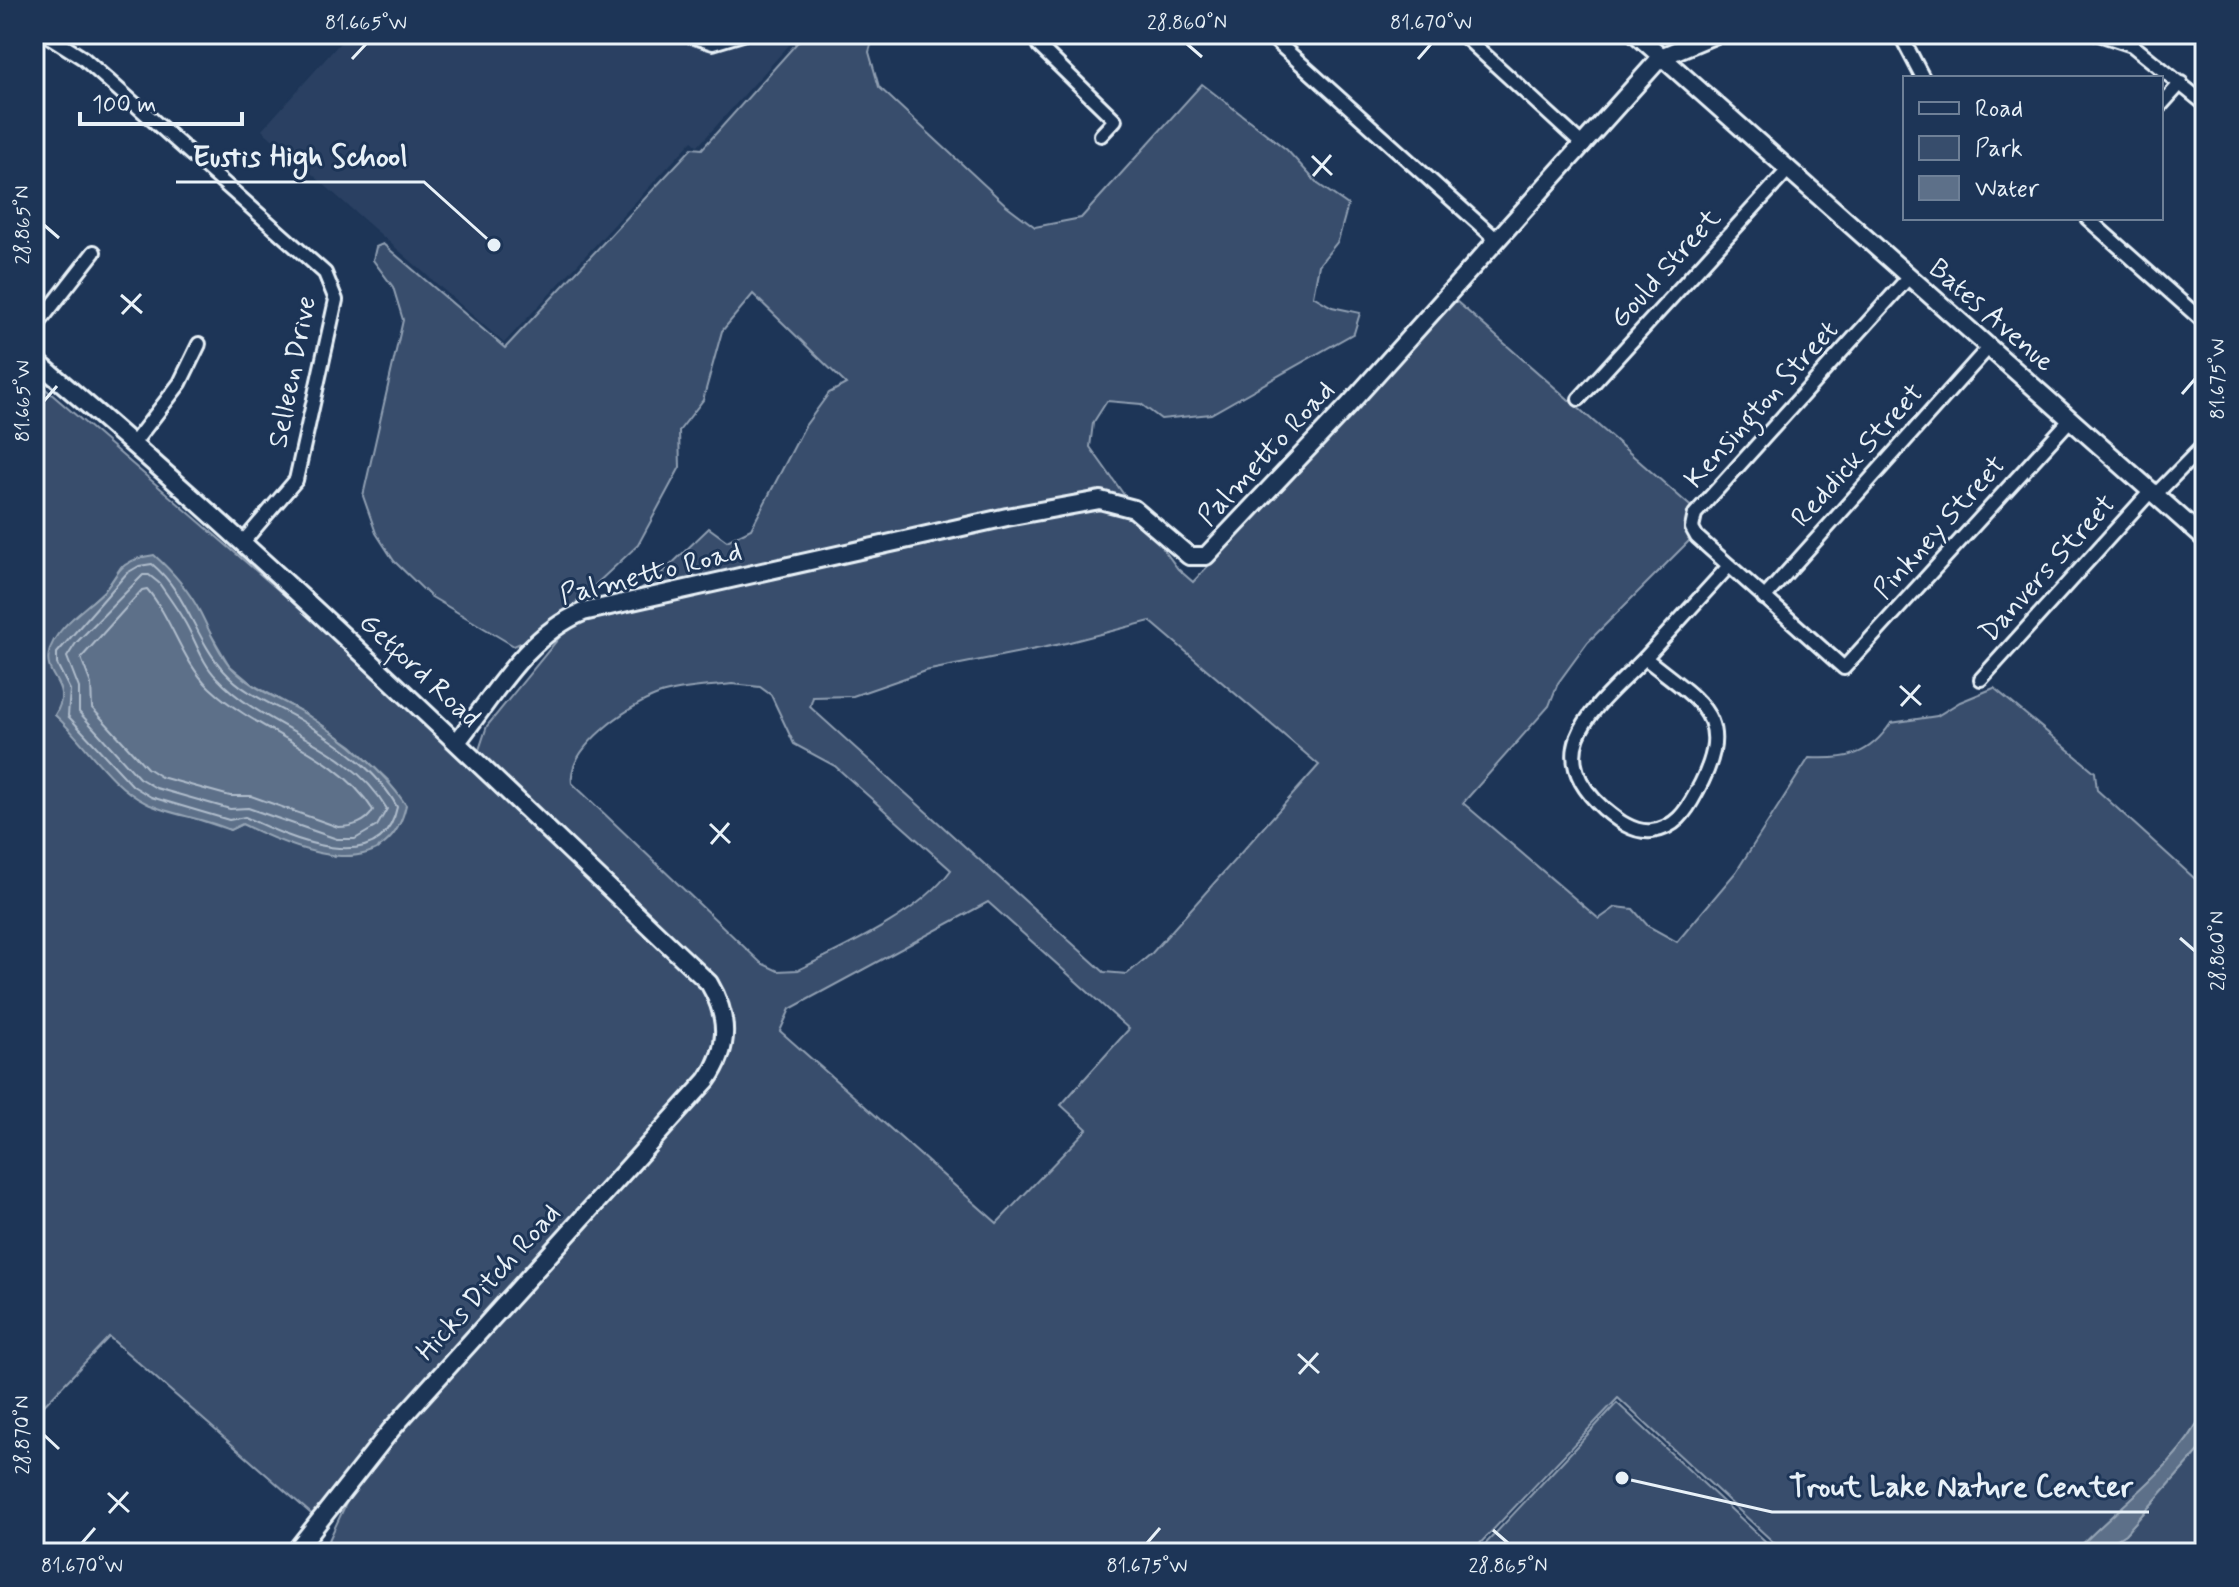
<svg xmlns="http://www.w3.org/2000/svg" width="2239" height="1587" font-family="Mynerve,sans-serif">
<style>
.built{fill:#2a4162}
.green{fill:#374d6c;stroke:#909fb2;stroke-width:2;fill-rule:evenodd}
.water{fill:#5d7089;stroke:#95a4b5;stroke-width:2}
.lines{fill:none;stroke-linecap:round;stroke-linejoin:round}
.shore{stroke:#b0bdcc;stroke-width:2}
.minor-casing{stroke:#e8f1f8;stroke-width:18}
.tertiary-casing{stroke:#e8f1f8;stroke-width:22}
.minor{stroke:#1d3557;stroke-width:12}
.tertiary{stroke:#1d3557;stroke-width:16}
.ticks{fill:none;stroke:#e8f1f8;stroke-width:3}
.labels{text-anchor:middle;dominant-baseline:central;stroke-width:6;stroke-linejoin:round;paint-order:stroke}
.street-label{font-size:28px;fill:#e8f1f8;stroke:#1d3557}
.leader{fill:none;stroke:#e8f1f8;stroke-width:3}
.callout-dot{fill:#e8f1f8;stroke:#1d3557;stroke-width:3}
.callout-label{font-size:30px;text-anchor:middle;font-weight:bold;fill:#e8f1f8;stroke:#1d3557;stroke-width:6;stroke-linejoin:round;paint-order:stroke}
.neatline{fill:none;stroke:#e8f1f8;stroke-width:3}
.ticks-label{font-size:20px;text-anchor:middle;fill:#e8f1f8}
</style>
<rect width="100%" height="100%" fill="#1d3557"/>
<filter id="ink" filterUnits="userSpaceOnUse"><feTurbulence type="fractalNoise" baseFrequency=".0125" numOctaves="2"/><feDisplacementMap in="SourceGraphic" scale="16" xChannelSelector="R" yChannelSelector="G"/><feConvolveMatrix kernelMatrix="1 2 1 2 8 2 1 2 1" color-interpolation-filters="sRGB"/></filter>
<g filter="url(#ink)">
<!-- built -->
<path class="built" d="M348,34H799L698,146L692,141L504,343L262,130Z"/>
<!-- green -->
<g class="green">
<path d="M805,34H874L869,52L879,87L1006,205L1035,227L1081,218L1202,84L1287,150L1318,184L1348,205L1338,241L1319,265L1313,296L1332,307L1360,313L1354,333L1211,414L1161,419L1141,404L1107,401L1093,423L1090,447L1127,499L1099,494L630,596L659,576L709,528L727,541L751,529L805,426L829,393L846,384L753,294L722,331L703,400L679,431L680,467L638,545L564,614L532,638L514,646L430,596L394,561L376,533L363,496L403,320L393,287L373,260L376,247L383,244L505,348L692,148L702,149Z"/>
<path d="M1456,301L1696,511L1695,535L1588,642L1558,683L1549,706L1463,803L1599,919L1616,907L1633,909L1648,926L1677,942L1736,872L1809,758C1846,760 1869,756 1891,723L1937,716L1960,702L1994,688L2095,772L2097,790L2205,888V1410C2177,1469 2117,1506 2074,1553H1785L1618,1398L1471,1553H323L356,1482L728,1055C732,1025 729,1006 714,980L478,753L487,726L571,623L584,618L1099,506L1115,508L1145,524L1178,569L1193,582ZM1150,621L1319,765L1152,953L1127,974L1104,972L810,707L813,697L853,696L925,671L1066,643ZM732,684L760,687L771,695L794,744L835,766L951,870C919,914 847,946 798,970L778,971L761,963L572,783C567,748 628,706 658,695C681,687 709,687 732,684ZM988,902L1129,1029L1061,1105L1087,1129L997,1223L780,1031L790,1009Z"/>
<path d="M34,379L306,614L308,612L704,987L720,1027L712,1063L316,1518L109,1337L34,1416ZM121,567L186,592L229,665L253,685L306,714L352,746L390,782L335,857L242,824L230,830L191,817L106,770L79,736L55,715L61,705L62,631L107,588Z"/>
<path d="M1617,1403L1778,1553H1477Z"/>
<path d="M2205,1444V1553H2104L2111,1543L2125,1534Z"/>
</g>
<!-- water -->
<g class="water">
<path d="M154,555C172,571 189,591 200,612C209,629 217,651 230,666C251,689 281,699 307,715C346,740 380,767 406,805C387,889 295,850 242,824L230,830C203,817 172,816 146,803C108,784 86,743 55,715C74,684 43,678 49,653C54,627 89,607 106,589C113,581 117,571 125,565C135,558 143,557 154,555Z"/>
<path d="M2205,1410V1444L2125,1534L2111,1543L2104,1553H2074C2117,1506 2177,1469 2205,1410Z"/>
</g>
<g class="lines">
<!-- shore -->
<g class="shore">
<path d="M152,564C187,593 195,639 224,671C245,695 275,705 302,721C337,743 378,770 397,807C382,881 287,837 245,817L229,820L151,797L133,786L68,716L70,690L57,664V653L127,573L139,566Z"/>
<path d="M143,575H149L159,583C167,595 176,607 183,619C195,638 201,662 217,678C265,730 348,742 387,809L377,826L355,839H337L248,808L230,809L156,788L139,778L79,712V688L67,657L76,643Z"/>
<path d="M147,589C172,618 182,662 210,688C259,734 336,751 373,810C367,823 351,827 338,827L251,796H230L161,777L147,768L92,708L91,684L81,658L142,590Z"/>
</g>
<defs>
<g id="minor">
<path d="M45,34L83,58L325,273L336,300L296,480L243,542"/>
<path d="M685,34L713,43L743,34"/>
<path d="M1034,34L1039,46L1115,120L1101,135"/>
<path d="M1268,34L1498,241"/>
<path d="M1462,34L1584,146"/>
<path d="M1900,34L1923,78"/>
<path d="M2099,34L2132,45L2205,104"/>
<path d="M2161,105L2181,83"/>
<path d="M2087,218L2205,323"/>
<path d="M1908,278L1695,514L1692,528L1697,537L1844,668L2070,420"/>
<path d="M34,329L94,252"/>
<path d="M1579,399L1787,171"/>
<path d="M133,444L180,383L199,344"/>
<path d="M2155,495L2205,444"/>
<path d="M1764,598L1988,348"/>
<path d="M1645,658C1702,704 1738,717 1696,793C1686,812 1675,828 1652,831C1633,833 1617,820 1604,809C1536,748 1599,705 1645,658Z"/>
<path d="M1645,658L1729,566"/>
<path d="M1981,679L2151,491"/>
</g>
<g id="tertiary">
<path d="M1636,34L2205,539"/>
<path d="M34,359C268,557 486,772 709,983C729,1017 730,1047 707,1080L391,1430L294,1553"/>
<path d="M457,742C494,695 527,635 583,612L1007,517L1100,500L1134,509L1189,556H1206L1347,407L1661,57L1716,34"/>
</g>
</defs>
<!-- minor casing -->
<use href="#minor" class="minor-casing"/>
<!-- tertiary casing -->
<use href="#tertiary" class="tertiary-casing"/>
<!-- minor -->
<use href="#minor" class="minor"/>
<!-- tertiary -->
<use href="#tertiary" class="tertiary"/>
</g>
</g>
<!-- ticks -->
<path class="ticks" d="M1187,44L1202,57M352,59L366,44M1418,59L1431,44M1312,156L1332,175M1313,176L1331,155M44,225L59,238M121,295L142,313M122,314L141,294M2182,394L2195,379M44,401L57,386M1900,686L1921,705M1901,706L1920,685M710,824L730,843M711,844L729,823M2180,938L2195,951M1298,1354L1319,1373M1299,1374L1318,1353M44,1435L59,1449M108,1493L129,1512M109,1513L128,1492M1493,1530L1508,1543M82,1543L95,1528M1147,1543L1160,1528"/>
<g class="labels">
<!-- street labels -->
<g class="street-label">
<text transform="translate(1666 269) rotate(-48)">Gould Street</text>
<text transform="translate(1991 316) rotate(41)">Bates Avenue</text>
<text transform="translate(293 372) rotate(-79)">Selleen Drive</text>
<text transform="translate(1762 405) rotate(-48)">Kensington Street</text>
<text transform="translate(1267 454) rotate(-47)">Palmetto Road</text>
<text transform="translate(1858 456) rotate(-48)">Reddick Street</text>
<text transform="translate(1940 528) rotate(-48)">Pinkney Street</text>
<text transform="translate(2048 569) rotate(-48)">Danvers Street</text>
<text transform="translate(651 574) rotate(-14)">Palmetto Road</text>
<text transform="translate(419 671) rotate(43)">Getford Road</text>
<text transform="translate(489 1283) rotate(-48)">Hicks Ditch Road</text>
</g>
</g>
<!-- callouts -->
<path class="leader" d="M494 245L424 182H176M1622 1478L1772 1512H2149"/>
<g class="callout-dot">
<circle cx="494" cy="245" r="8"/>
<circle cx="1622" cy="1478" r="8"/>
</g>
<g class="callout-label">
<text x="300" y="166">Eustis High School</text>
<text x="1961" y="1496">Trout Lake Nature Center</text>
</g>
<!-- margin -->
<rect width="2239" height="1587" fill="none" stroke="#1d3557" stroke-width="88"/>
<!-- legend -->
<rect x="1903" y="76" width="260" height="144" fill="#1d3557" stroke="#6e8097" stroke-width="2"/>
<rect x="1919" y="102" width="40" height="12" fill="#1d3557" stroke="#6e8097" stroke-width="2"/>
<text x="1975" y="116" font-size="24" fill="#e8f1f8">Road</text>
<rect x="1919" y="136" width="40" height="24" fill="#374d6c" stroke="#6e8097" stroke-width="2"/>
<text x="1975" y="156" font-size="24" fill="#e8f1f8">Park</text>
<rect x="1919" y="176" width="40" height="24" fill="#5d7089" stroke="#6e8097" stroke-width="2"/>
<text x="1975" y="196" font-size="24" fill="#e8f1f8">Water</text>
<!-- scale -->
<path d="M80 112v12h162v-12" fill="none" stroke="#e8f1f8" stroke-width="4"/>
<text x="92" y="112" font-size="24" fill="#e8f1f8" stroke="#1d3557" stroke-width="6" paint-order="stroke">100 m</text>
<rect x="44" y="44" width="2151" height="1499" class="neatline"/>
<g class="ticks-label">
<text x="366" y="29">81.665°W</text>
<text x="1187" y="29">28.860°N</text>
<text x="1431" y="29">81.670°W</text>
<text transform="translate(22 225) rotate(-90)" y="7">28.865°N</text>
<text transform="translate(2217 379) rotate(-90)" y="7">81.675°W</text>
<text transform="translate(22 401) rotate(-90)" y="7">81.665°W</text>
<text transform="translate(2217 951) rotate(-90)" y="7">28.860°N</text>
<text transform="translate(22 1435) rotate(-90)" y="7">28.870°N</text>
<text x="82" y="1572">81.670°W</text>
<text x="1147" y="1572">81.675°W</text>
<text x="1508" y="1572">28.865°N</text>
</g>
</svg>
